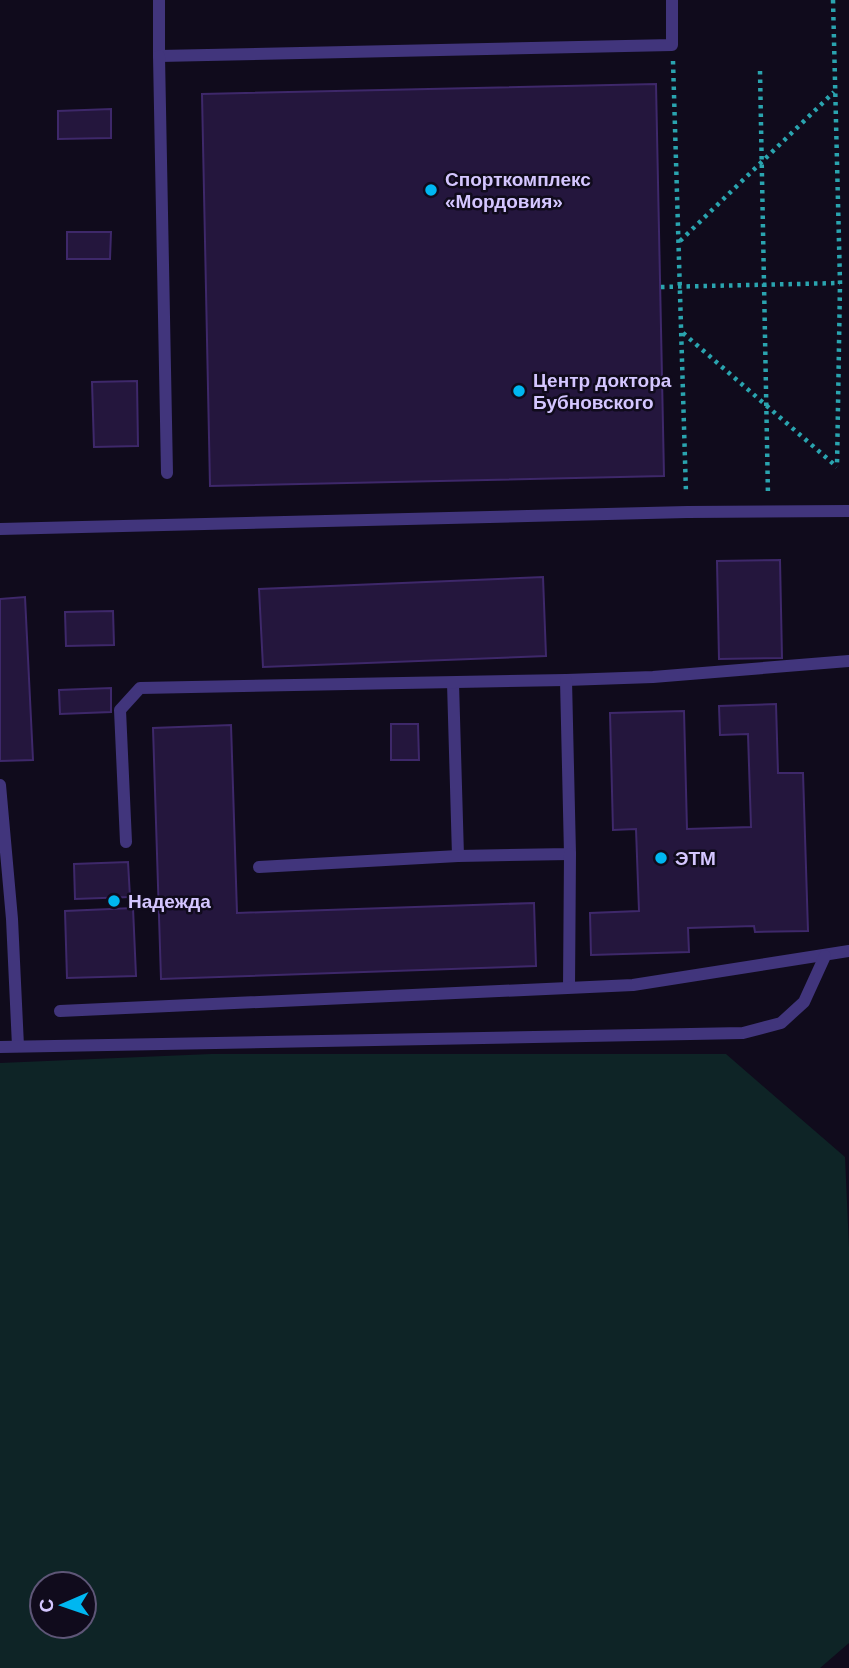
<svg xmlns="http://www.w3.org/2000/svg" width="849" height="1668" font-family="Helvetica,sans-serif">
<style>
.green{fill:#0e2426;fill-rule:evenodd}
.building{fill:#24163d;stroke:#3e286a;stroke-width:2}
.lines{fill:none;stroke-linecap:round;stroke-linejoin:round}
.path{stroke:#2aa4af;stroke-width:4.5;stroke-dasharray:3.5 5;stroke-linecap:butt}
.lane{stroke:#41357c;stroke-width:12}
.poi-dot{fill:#00b7f1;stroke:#100b1c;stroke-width:2.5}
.labels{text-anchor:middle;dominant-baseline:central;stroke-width:5;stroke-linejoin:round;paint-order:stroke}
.poi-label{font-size:19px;font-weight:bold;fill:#d4c6ff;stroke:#100b1c;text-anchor:start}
</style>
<rect width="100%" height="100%" fill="#100b1c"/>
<!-- green -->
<path class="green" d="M211,1054H726L845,1157L849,1247V1643L820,1668H0V1063ZM42,1584H84V1626H42Z"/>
<!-- building -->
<g class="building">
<path d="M656,84L664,476L210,486L202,94Z"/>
<path d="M111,109V138L58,139V111Z"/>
<path d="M67,232H111L110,259H67Z"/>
<path d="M137,381L138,446L94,447L92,382Z"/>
<path d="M780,560L782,658L719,659L717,561Z"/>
<path d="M543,577L546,656L263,667L259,589Z"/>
<path d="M25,597L33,760L0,761V599Z"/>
<path d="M113,611L114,645L66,646L65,612Z"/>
<path d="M111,688V712L60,714L59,690Z"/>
<path d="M776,704L778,773H803L808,931L755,932L754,926L688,928L689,952L591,955L590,913L639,911L636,829L613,830L610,713L684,711L687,829L751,827L748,734L720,735L719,706Z"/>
<path d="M391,724H418L419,760H391Z"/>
<path d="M231,725L237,913L534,903L536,966L161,979L153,728Z"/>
<path d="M128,862L130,897L75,899L74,864Z"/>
<path d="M133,908L136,976L67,978L65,911Z"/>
</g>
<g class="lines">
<!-- path -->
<g class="path">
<path d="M833,0L840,283L837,467"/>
<path d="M673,61L686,493"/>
<path d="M760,71L768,496"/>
<path d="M680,241L834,92"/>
<path d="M661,287L840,283"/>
<path d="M683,333L837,467"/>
</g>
<!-- lane -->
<g class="lane">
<path d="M159,0V56L672,45V0"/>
<path d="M159,56L167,473"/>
<path d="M0,529L687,512L849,511"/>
<path d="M453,683L458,856"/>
<path d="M0,785L12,919L18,1046"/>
<path d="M126,842L120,710L140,688L566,680L653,677L849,661"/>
<path d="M259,867L458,856L570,854L566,680"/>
<path d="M569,987L570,854"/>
<path d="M60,1011L633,985L849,951"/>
<path d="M0,1047L743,1033L781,1023L804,1002L825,956"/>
</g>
</g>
<!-- markers -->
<g class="poi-dot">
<circle cx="431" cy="190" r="7"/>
<circle cx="519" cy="391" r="7"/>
<circle cx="661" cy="858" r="7"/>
<circle cx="114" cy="901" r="7"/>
</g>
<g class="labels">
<!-- poi labels -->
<g class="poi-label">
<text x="445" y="179">Спорткомплекс<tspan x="445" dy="22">«Мордовия»</tspan></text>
<text x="533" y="380">Центр доктора<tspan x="533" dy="22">Бубновского</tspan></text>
<text x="675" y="858">ЭТМ</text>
<text x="128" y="901">Надежда</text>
</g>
</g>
<!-- north arrow -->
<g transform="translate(63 1605) rotate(268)"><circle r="33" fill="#100b1c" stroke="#5e5677" stroke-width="2"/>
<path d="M0-5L12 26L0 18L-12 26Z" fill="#00b7f1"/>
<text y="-10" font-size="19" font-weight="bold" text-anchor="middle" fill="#d4c6ff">С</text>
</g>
</svg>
